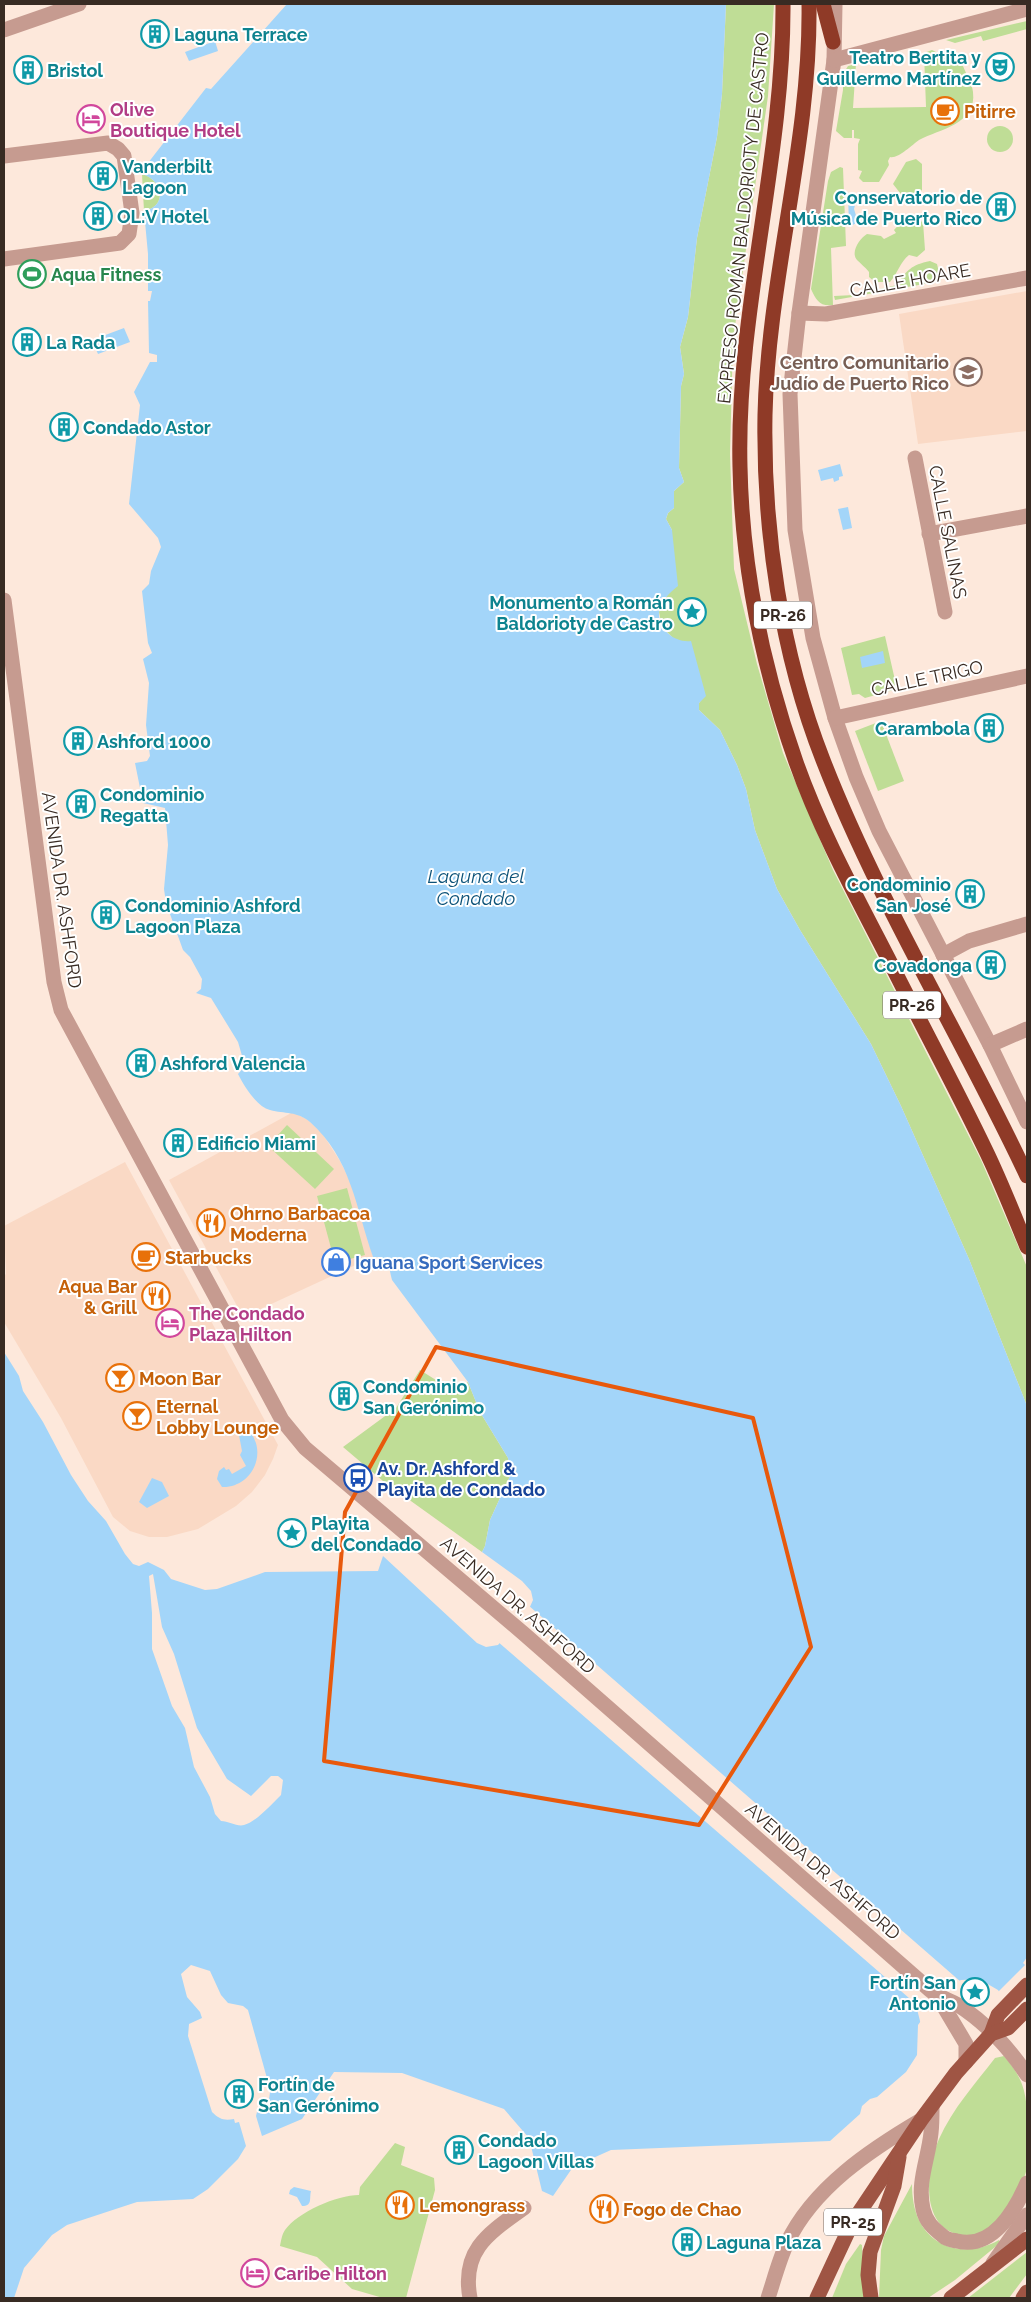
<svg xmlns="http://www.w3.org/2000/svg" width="1031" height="2302" font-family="Raleway,sans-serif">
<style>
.built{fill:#fad9c5}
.green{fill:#bfdd96}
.water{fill:#a3d5f9;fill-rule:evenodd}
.pier{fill:#fde8db}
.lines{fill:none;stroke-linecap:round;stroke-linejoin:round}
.minor{stroke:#c69b90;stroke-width:15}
.major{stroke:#9f5544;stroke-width:15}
.highway{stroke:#8f3a27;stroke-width:15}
.marked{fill:none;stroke:#e8590c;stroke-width:4;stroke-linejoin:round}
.labels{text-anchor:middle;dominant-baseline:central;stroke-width:4;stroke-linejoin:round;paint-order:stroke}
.shield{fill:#fff;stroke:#746b65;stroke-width:1}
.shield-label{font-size:16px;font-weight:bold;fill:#382b23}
.culture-label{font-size:18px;font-weight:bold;fill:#0d838f;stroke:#fff;text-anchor:start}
.hotel-label{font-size:18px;font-weight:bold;fill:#b23c85;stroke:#fff;text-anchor:start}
.food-label{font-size:18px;font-weight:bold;fill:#c56008;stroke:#fff;text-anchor:start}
.street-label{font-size:18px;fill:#382b23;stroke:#fff}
.leisure-label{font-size:18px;font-weight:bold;fill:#27864d;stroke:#fff;text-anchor:start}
.education-label{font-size:18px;font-weight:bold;fill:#785e54;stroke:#fff;text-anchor:end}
.shop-label{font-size:18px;font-weight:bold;fill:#366cbe;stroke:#fff;text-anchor:start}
.transit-label{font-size:18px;font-weight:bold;fill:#164399;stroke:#fff;text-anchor:start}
.water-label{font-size:19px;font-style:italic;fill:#0c5278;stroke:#fff}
</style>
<rect width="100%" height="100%" fill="#fde8db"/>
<!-- built -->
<g class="built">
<path d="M1027,291V431L918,444L899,314Z"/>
<path d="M293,1112L308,1120L322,1133L340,1161L355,1191L373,1257L243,1317L169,1180Z"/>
<path d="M125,1162L278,1445L273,1459L265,1475L252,1492L236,1506L198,1529L167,1537H149L130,1531L113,1517L61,1418L4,1322V1276L6,1274L4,1226Z"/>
</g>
<!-- green -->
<g class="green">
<path d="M726,4H774L768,96L733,340L730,454L734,569L757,664L783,753L833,870L981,1160L1027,1267V1406L969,1259L901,1106L871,1044L800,930L777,889L755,830L746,789L737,765L720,730L699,710V703L702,699L682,642L673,638L662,627L659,612L667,595L672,530L666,519L668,513L674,508V491L684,482L679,468L681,386L684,374L680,347L688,317L697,238L717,137L722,94Z"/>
<path d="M1027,21V29L983,41L981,36L955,43L946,40Z"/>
<path d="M932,50L963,66C966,74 972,83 973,92C977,124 940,129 919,140C912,145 898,159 890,157L888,161L889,165L879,182H863L859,178L862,171L858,170V144L860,139L854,138V130H852V138H844L836,131L843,90V74L848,66L856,64L853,108L926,107L924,53Z"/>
<circle cx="1000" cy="139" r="13"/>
<path d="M916,159L922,164V190L915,195L904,198L893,184L906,162Z"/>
<path d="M840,167L843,168L846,246L831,248L833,305C820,307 816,300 811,289L828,181L831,172Z"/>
<path d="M142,174C163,180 168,206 144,211Z"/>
<path d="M906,217L923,222L925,250L917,257L909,255C900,262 898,273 890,282H875L869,277V272C865,267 861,264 857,260C850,252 860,238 867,234L881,236L884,239L896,233L894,230Z"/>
<path d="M930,261L937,264L941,281L835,300L834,296L854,295L897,285C907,270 911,265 930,261Z"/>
<path d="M885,636L897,689L865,698L859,694L852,695L841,648Z"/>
<path d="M881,721L904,781L878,791L855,731Z"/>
<path d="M287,1125L334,1169L315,1189L268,1146Z"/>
<path d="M347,1188L365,1255L335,1263L317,1196Z"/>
<path d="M420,1370L455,1392L468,1382L480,1412L508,1458L510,1476L490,1520L485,1546L482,1552L383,1481L343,1447L396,1408Z"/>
<path d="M1004,2056C1029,2084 1027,2103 1027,2137C1027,2147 1029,2158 1027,2168C1023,2188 994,2234 972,2236C969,2237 964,2235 961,2235C919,2228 926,2168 939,2139C953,2108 975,2084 995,2058Z"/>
<path d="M395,2143L405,2147L401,2165L434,2178L435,2190L406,2298H383L352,2289L317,2257L280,2246C281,2241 282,2234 285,2230C298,2212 337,2195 359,2195L360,2187Z"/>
<path d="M912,2184C912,2197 914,2211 920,2222C936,2252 971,2256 999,2240L1000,2243L955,2280L928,2298H879L881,2250L884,2236Z"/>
<path d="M860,2244L862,2245L864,2298H832L846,2264Z"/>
<path d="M1027,2252V2274L1009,2298H968Z"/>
</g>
<!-- water -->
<g class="water">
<path d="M287,4H726L722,94L717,137L697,238L688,317L680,347L684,374L681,386L679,468L684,482L674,491V508L668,513L666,519L672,530L678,586C670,592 660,602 659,612C658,630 675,643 691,641L706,696L699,703V710L720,730L737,765L746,789L755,830L777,889L800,930L871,1044L901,1106L969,1259L1027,1406V2033L998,1990L979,1979L961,1980L952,1984L938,1997L918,2025L917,2055L906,2072L877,2097L870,2099L862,2106L860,2114L830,2141L611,2150L573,2167L553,2196L542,2191L529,2138L504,2109L402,2073L334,2072L302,2119L262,2136L256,2116L257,2112C267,2107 270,2101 270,2089L248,2010L243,2006L228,2003L221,1995L210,1971L191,1965L181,1974L187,1997L200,2012L202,2018L189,2024L188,2036L212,2112C219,2119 224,2121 234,2119L235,2123L239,2122L246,2146L238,2159L208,2189L193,2199L137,2202L67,2225L52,2235L24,2268L14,2298H4V1352L19,1376L23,1391L43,1422L71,1475L88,1501L106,1521L125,1554L133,1564L139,1566L148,1562L164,1570L171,1579L205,1590L217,1589L265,1572L378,1571L383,1556L477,1643L486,1647L498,1645L529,1609L533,1600L531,1591L522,1581L482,1552L485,1546L490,1520L510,1476L508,1458L480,1412L468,1382L392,1280C388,1265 390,1257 373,1257C356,1208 351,1158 310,1122C297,1111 285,1114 270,1110C257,1107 244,1086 238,1074L245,1066L238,1042L211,998L196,993L201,989L202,979L190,957L183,950L166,903L164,889L168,845L165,808L143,803L135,763L147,761L150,756L146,725L149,683L143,659L152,653L148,643L142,591L149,584L151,571L161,547L158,538L129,504L140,405L134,392L150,362H157V355L149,353L148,301H150L152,291H148V254L144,211C168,206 163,180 142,174L141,172L206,88L211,89ZM153,1574L162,1627L174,1654L197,1728L227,1779L251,1796L271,1776H278L283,1780L281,1795C274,1802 255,1823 244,1825C237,1827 229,1821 221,1821L215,1814L210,1797L194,1767L185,1728L172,1706L152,1649V1613L149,1576Z"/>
<path d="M215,41L218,51L189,61L185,52Z"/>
<path d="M848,193L857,198L854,209L858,222L849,227Z"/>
<path d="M124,328L130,342L98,354L92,340Z"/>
<path d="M840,464L843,476L839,477V480L834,482L833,478L821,481L818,470Z"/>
<path d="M848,507L852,528L843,530L838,509Z"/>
<path d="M883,651L885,663L862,668L860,657Z"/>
<path d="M245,1422C249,1430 256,1439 257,1448C260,1469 243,1488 222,1487L217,1479L219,1471L224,1467L226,1470L229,1469L232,1474L246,1466L240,1455L242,1451L238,1430Z"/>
<path d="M152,1478L162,1482L169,1496L147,1508L139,1502Z"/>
<path d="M294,2187L311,2191C309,2198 313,2206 302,2206L297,2197L289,2194L290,2190Z"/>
</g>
<!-- pier -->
<g class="pier">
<path d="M528,1605L961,1982L940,1999L921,2025L917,2009L909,1998L497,1641Z"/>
<path d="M1027,1957V2032L1025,2034L997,1993L1025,1965L1023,1963Z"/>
</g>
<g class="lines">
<!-- minor -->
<g class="minor">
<path d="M835,4L834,60L799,313L790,394L795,530L813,638L835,718L856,777L879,831L990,1045L1027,1122"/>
<path d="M4,30L79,4"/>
<path d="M834,60L1027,9"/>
<path d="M4,156L108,143L118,149L124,156L132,213L129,234L120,243L4,259"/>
<path d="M799,313L826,314L1027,278"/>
<path d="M915,458L945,612"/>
<path d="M929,534L1027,516"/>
<path d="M4,600L54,982L61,1010L282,1420L305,1448L523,1633L930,1990C939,1998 948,1999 958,2005C985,2022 1010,2049 1027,2075"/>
<path d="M835,718L1027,676"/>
<path d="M943,955L969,941L1027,924"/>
<path d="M990,1045L1027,1029"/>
<path d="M938,1997L966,2044V2062"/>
<path d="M932,2107C932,2115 932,2125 931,2133C928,2160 917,2182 923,2209C926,2222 933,2228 943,2236C947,2240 952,2240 957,2241C992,2250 1015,2211 1027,2183"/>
<path d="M993,2263L1027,2215"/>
<path d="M470,2298C461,2250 489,2233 524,2208"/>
<path d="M768,2298C774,2280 779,2260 787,2243C813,2188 870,2150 921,2120"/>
</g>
<!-- major -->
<g class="major">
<path d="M991,2034L998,2015L1027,1985"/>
<path d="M817,2298L852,2223L921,2120L956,2073L991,2034L1008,2028L1027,2009"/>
<path d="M871,2298L868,2275L870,2252L894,2186L899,2157"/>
<path d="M951,2298L1027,2239"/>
<path d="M1023,2298L1027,2292"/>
</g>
<!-- highway -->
<g class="highway">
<path d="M783,4C784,159 736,311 740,467C742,567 763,668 796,762C820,830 855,894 888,958C920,1022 955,1086 986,1151C1001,1182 1014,1215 1027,1247"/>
<path d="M809,4C811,142 768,277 765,415C763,530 781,653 823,760C879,904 962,1037 1027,1176"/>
<path d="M823,4L833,42"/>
</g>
</g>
<!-- marked area -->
<path class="marked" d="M436,1347L753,1418L811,1647L699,1825L324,1761L345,1512Z"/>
<!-- icons -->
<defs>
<symbol id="building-ring" viewBox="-11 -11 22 22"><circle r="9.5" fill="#fff" stroke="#0f9aa8" stroke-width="1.5"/><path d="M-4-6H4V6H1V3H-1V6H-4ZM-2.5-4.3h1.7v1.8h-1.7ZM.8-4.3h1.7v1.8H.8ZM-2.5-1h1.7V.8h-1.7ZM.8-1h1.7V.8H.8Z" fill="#0f9aa8"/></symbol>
<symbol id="theatre-ring" viewBox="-11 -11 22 22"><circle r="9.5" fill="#fff" stroke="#0f9aa8" stroke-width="1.5"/><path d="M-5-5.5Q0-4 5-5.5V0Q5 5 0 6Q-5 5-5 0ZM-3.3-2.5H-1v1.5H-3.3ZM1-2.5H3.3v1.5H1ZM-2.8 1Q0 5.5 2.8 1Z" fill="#0f9aa8"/></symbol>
<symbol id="cafe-ring" viewBox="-11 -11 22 22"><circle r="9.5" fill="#fff" stroke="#e8710a" stroke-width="1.5"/><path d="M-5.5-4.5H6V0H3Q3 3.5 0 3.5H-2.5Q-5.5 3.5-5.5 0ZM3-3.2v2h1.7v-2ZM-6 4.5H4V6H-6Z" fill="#e8710a"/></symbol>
<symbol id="hotel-ring" viewBox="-11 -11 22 22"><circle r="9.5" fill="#fff" stroke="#d1479c" stroke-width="1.5"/><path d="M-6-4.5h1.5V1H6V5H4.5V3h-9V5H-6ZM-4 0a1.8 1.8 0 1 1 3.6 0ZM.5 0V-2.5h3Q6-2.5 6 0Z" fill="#d1479c"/></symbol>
<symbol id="stadium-ring" viewBox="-11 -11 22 22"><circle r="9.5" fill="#fff" stroke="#2e9e5b" stroke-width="1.5"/><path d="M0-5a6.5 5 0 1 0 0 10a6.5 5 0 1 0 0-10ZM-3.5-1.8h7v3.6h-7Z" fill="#2e9e5b"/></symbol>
<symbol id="school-ring" viewBox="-11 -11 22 22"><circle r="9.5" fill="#fff" stroke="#8d6e63" stroke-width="1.5"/><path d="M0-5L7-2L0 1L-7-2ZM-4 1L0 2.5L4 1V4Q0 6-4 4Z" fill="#8d6e63"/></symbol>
<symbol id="sight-ring" viewBox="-11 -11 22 22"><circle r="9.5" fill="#fff" stroke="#0f9aa8" stroke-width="1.5"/><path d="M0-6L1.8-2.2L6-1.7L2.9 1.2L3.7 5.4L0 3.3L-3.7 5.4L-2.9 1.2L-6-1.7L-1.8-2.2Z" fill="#0f9aa8"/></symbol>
<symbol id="restaurant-ring" viewBox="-11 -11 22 22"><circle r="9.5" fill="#fff" stroke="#e8710a" stroke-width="1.5"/><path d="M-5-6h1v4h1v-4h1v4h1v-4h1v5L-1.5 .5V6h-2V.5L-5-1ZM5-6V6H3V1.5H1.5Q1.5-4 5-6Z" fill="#e8710a"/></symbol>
<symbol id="shop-ring" viewBox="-11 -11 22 22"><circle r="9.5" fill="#fff" stroke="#3f7fe0" stroke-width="1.5"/><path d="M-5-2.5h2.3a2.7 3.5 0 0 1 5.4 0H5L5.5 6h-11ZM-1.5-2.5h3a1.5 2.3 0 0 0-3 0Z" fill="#3f7fe0"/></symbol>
<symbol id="bar-ring" viewBox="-11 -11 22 22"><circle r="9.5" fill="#fff" stroke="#e8710a" stroke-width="1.5"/><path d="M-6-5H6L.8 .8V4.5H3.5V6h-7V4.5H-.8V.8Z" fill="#e8710a"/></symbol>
<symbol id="bus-ring" viewBox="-11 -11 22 22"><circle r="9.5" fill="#fff" stroke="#1a4fb4" stroke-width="1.5"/><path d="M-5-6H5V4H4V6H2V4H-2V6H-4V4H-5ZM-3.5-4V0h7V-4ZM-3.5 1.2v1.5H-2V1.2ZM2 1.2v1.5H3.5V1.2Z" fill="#1a4fb4"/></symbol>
</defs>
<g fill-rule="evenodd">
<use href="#building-ring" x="139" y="18" width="32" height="32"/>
<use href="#theatre-ring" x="984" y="51" width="32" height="32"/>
<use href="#building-ring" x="12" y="54" width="32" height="32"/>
<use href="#cafe-ring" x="929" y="95" width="32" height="32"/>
<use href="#hotel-ring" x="75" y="103" width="32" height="32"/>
<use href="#building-ring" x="87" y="160" width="32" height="32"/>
<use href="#building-ring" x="985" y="191" width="32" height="32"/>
<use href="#building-ring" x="82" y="200" width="32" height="32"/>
<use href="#stadium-ring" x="16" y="258" width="32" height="32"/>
<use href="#building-ring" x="11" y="326" width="32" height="32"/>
<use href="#school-ring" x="952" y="356" width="32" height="32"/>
<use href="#building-ring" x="48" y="411" width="32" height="32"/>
<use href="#sight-ring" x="676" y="596" width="32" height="32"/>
<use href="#building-ring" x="973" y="712" width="32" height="32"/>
<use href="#building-ring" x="62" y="725" width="32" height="32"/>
<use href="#building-ring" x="65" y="788" width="32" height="32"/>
<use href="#building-ring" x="954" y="878" width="32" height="32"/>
<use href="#building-ring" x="90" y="899" width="32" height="32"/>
<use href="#building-ring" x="975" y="949" width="32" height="32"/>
<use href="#building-ring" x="125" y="1047" width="32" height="32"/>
<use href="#building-ring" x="162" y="1127" width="32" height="32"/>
<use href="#restaurant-ring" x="195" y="1207" width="32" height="32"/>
<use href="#cafe-ring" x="130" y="1241" width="32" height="32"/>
<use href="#shop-ring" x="320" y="1246" width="32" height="32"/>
<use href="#restaurant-ring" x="140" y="1280" width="32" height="32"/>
<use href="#hotel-ring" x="154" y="1307" width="32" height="32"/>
<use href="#bar-ring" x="104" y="1362" width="32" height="32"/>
<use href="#building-ring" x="328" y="1380" width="32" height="32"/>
<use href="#bar-ring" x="121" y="1400" width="32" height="32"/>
<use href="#bus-ring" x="342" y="1462" width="32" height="32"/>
<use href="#sight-ring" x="276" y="1517" width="32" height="32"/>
<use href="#sight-ring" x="959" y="1976" width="32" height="32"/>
<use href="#building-ring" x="223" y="2078" width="32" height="32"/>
<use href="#building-ring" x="443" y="2134" width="32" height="32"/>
<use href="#restaurant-ring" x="384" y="2189" width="32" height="32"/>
<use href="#restaurant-ring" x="588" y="2193" width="32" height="32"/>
<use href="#building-ring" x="671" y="2226" width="32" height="32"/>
<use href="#hotel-ring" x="239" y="2257" width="32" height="32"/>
</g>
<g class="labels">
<!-- shield labels -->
<g class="shield">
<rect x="754" y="601.5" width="58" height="27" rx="4"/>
<rect x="883" y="991.5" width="58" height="27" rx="4"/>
<rect x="824" y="2208.5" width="58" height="27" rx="4"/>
</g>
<g class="shield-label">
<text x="783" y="615">PR-26</text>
<text x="912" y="1005">PR-26</text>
<text x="853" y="2222">PR-25</text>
</g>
<!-- culture labels -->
<g class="culture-label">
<text x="174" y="34">Laguna Terrace</text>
<text x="981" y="57" text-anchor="end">Teatro Bertita y<tspan x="981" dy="21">Guillermo Martínez</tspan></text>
<text x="47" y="70">Bristol</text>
<text x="122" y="166">Vanderbilt<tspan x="122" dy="21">Lagoon</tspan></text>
<text x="982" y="197" text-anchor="end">Conservatorio de<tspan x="982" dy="21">Música de Puerto Rico</tspan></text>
<text x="117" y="216">OL:V Hotel</text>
<text x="46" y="342">La Rada</text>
<text x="83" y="427">Condado Astor</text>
<text x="673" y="602" text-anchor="end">Monumento a Román<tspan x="673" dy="21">Baldorioty de Castro</tspan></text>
<text x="970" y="728" text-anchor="end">Carambola</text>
<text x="97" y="741">Ashford 1000</text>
<text x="100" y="794">Condominio<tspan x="100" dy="21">Regatta</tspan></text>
<text x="951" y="884" text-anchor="end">Condominio<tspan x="951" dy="21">San José</tspan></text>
<text x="125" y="905">Condominio Ashford<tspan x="125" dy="21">Lagoon Plaza</tspan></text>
<text x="972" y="965" text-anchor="end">Covadonga</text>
<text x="160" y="1063">Ashford Valencia</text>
<text x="197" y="1143">Edificio Miami</text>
<text x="363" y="1386">Condominio<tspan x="363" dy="21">San Gerónimo</tspan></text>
<text x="311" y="1523">Playita<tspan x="311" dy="21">del Condado</tspan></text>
<text x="956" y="1982" text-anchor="end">Fortín San<tspan x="956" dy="21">Antonio</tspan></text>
<text x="258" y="2084">Fortín de<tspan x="258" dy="21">San Gerónimo</tspan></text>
<text x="478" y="2140">Condado<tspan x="478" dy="21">Lagoon Villas</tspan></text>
<text x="706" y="2242">Laguna Plaza</text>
</g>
<!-- hotel labels -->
<g class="hotel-label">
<text x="110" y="109">Olive<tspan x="110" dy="21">Boutique Hotel</tspan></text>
<text x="189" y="1313">The Condado<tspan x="189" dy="21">Plaza Hilton</tspan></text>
<text x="274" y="2273">Caribe Hilton</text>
</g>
<!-- food labels -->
<g class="food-label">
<text x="964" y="111">Pitirre</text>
<text x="230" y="1213">Ohrno Barbacoa<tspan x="230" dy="21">Moderna</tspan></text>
<text x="165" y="1257">Starbucks</text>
<text x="137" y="1286" text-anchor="end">Aqua Bar<tspan x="137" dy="21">&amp; Grill</tspan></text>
<text x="139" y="1378">Moon Bar</text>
<text x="156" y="1406">Eternal<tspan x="156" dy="21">Lobby Lounge</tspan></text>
<text x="419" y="2205">Lemongrass</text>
<text x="623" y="2209">Fogo de Chao</text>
</g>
<!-- street labels -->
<g class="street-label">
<text transform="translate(743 218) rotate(-84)">EXPRESO ROMÁN BALDORIOTY DE CASTRO</text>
<text transform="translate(910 280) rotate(-10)">CALLE HOARE</text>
<text transform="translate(948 532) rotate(79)">CALLE SALINAS</text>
<text transform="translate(927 678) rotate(-12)">CALLE TRIGO</text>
<text transform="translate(62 890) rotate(82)">AVENIDA DR. ASHFORD</text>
<text transform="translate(518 1605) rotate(41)">AVENIDA DR. ASHFORD</text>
<text transform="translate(823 1871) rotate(41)">AVENIDA DR. ASHFORD</text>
</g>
<!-- leisure labels -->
<g class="leisure-label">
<text x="51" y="274">Aqua Fitness</text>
</g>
<!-- education labels -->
<g class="education-label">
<text x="949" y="362">Centro Comunitario<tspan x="949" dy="21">Judío de Puerto Rico</tspan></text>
</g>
<!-- shop labels -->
<g class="shop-label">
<text x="355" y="1262">Iguana Sport Services</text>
</g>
<!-- transit labels -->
<g class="transit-label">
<text x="377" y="1468">Av. Dr. Ashford &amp;<tspan x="377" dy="21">Playita de Condado</tspan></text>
</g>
<!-- water labels -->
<g class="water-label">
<text x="476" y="876">Laguna del<tspan x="476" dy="22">Condado</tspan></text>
</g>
</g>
<!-- border -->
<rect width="1031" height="2302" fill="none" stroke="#382b23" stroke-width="10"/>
</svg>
